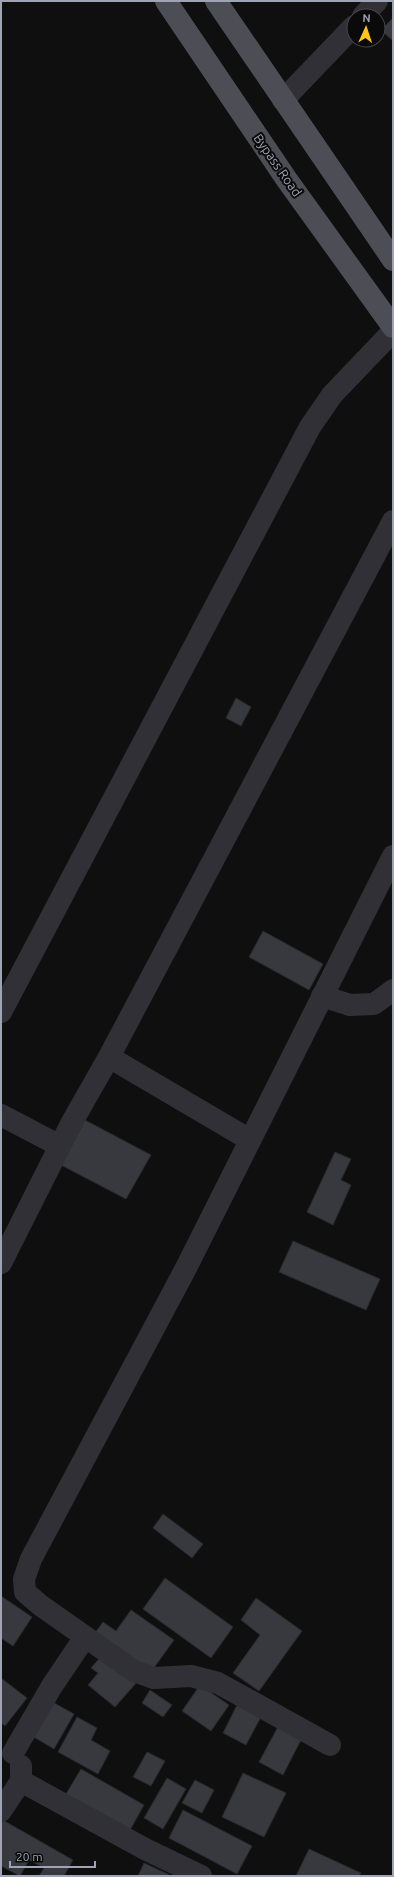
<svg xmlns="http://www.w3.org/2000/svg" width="394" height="1877" font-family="Ubuntu,sans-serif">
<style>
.building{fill:#38393f;stroke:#29292d}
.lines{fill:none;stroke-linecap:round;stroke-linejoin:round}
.minor{stroke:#303036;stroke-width:22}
.major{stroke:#4c4d55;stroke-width:22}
.labels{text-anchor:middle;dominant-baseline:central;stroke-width:4;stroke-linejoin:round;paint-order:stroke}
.street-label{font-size:13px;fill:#9fa3b3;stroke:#0a0a0b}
</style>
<rect width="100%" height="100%" fill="#0f0f10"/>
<!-- building -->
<g class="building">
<path d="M393,18V41L381,30Z"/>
<path d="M236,698L251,707L241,726L226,718Z"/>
<path d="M263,931L323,964L309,990L249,957Z"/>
<path d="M85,1120L151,1155L126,1199L61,1165Z"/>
<path d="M335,1152L351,1159L341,1180L351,1185L333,1225L307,1212Z"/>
<path d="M293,1241L380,1279L366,1310L279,1272Z"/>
<path d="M163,1514L203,1544L192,1558L153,1528Z"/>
<path d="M165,1578L233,1627L211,1658L143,1609Z"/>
<path d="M1,1596L32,1617L13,1646L1,1638Z"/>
<path d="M256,1598L302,1631L259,1691L233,1673L260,1635L241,1620Z"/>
<path d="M131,1610L174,1640L151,1672L95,1633L103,1622L116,1631Z"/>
<path d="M103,1654L137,1682L115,1707L88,1685L98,1673L91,1668Z"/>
<path d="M1,1678L27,1698L5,1726L1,1723Z"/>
<path d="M200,1685L229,1705L211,1731L182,1711Z"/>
<path d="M150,1690L172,1705L163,1717L142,1703Z"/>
<path d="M47,1699L74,1714L54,1749L27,1733Z"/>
<path d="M237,1705L261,1717L246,1745L223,1733Z"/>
<path d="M77,1717L97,1728L91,1740L110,1751L98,1774L58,1752Z"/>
<path d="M280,1723L303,1736L283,1775L259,1762Z"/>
<path d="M147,1752L165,1761L151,1786L133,1777Z"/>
<path d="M81,1769L144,1805L130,1830L66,1794Z"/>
<path d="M243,1773L286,1793L264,1837L222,1817Z"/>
<path d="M167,1778L186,1789L163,1829L144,1818Z"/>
<path d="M195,1780L214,1790L202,1813L182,1803Z"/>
<path d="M183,1810L252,1846L237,1874L169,1838Z"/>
<path d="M1,1819L73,1860L64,1876H39L44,1868L29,1860L20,1876L1,1866Z"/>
<path d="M309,1849L361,1873L359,1876H296Z"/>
<path d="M144,1863L172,1876H138Z"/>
</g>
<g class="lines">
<!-- minor -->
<g class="minor">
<path d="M363,16L377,1"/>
<path d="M283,100L354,26"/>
<path d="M322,996L350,1005L374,1004L393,990"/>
<path d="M1,1012L310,427L332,395L393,331"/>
<path d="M109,1057L250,1140"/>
<path d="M1,1115L60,1146"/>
<path d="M1,1263L72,1122L109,1057L393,521"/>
<path d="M330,1745L218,1683L191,1676L154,1678L134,1671L40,1605L25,1592L24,1579L31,1559L186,1268L393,856"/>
<path d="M13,1753L52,1686L85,1637"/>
<path d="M21,1781L145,1849L201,1876"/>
<path d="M1,1811L21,1781V1766"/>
</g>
<!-- major -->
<g class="major">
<path d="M166,1L287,180L393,327"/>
<path d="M216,1L393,260"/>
</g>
</g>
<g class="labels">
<!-- street labels -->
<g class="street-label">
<text transform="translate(278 165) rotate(55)">Bypass Road</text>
</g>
</g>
<!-- border -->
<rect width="394" height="1877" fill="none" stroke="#9fa3b3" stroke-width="4"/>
<!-- north arrow -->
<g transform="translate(366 28) rotate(3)"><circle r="19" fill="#0a0a0b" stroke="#46474e"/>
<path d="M0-3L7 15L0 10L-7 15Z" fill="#fec41a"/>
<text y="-6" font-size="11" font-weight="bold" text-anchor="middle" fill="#9fa3b3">N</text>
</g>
<!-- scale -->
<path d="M10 1861v6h85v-6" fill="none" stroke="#9fa3b3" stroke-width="2"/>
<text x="16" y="1861" font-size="12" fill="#9fa3b3" stroke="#0a0a0b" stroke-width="3" paint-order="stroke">20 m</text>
</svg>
